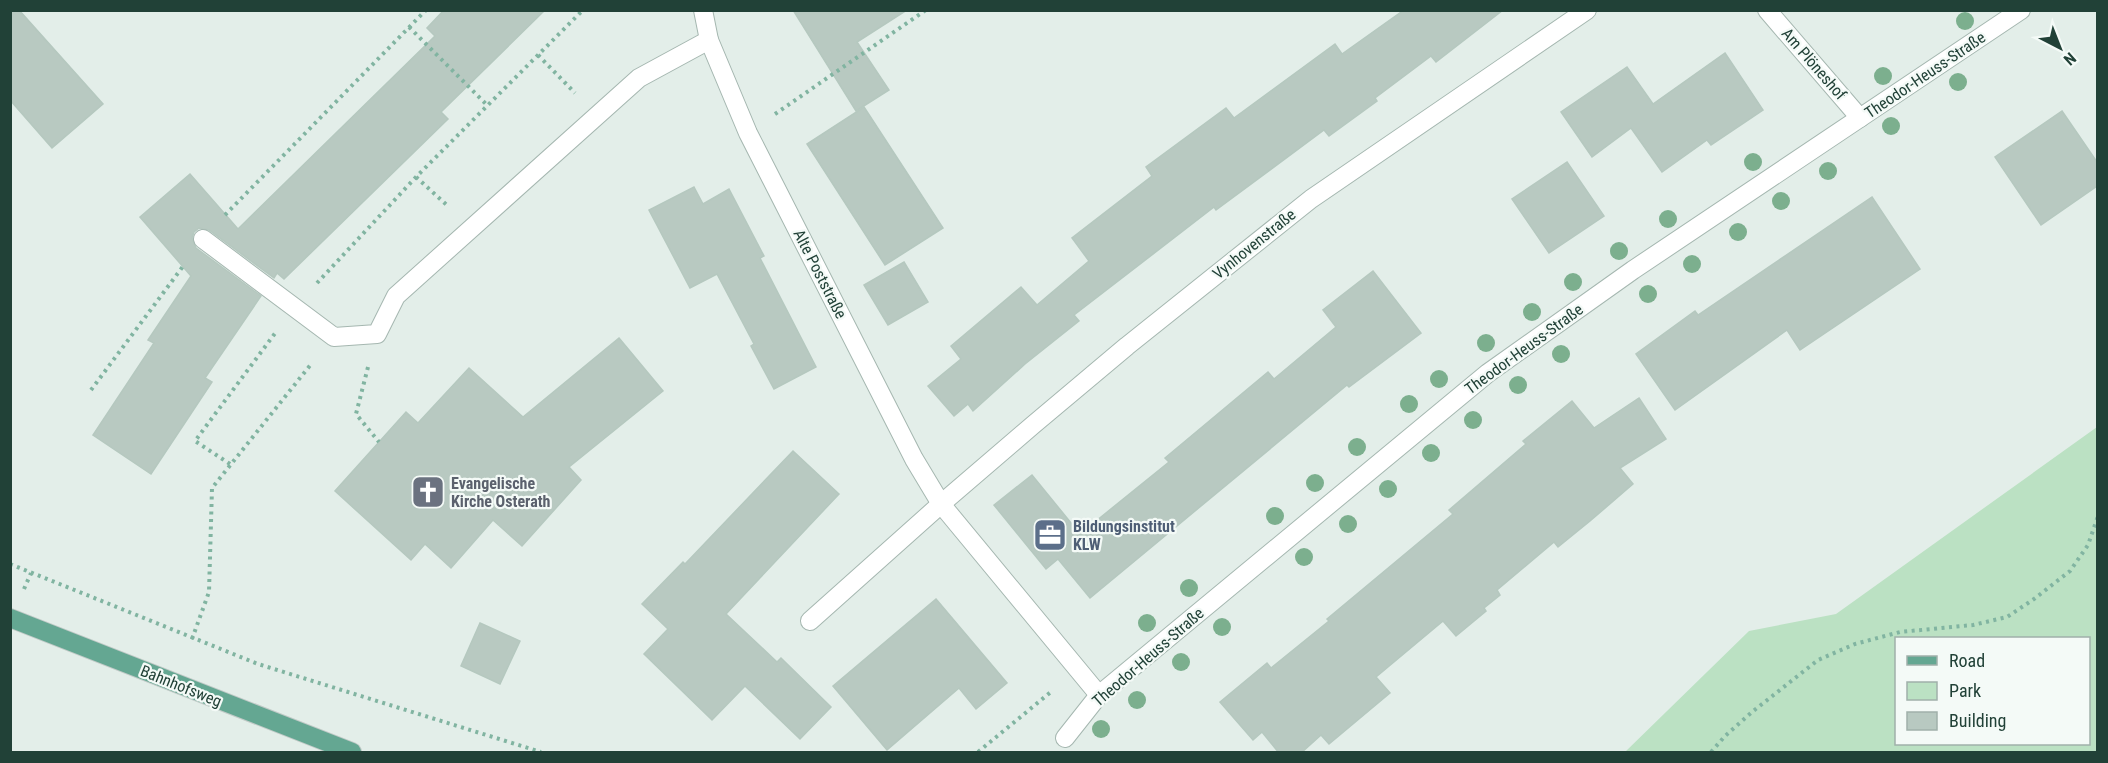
<svg xmlns="http://www.w3.org/2000/svg" width="2108" height="763" font-family="'Roboto Condensed',sans-serif">
<style>
.green{fill:#bbe1c3;fill-rule:evenodd}
.building{fill:#b8c9c1;stroke:#b5c8bf;stroke-width:1.5}
.lines{fill:none;stroke-linecap:round;stroke-linejoin:round}
.minor-casing{stroke:#a5b7b0;stroke-width:20}
.major-casing{stroke:#c1cac7;stroke-width:20}
.path{stroke:#81b4a1;stroke-width:4;stroke-dasharray:3 4.5;stroke-linecap:butt}
.minor{stroke:#fff;stroke-width:18}
.major{stroke:#64a792;stroke-width:18}
.tree{fill:#7caf8e}
.labels{text-anchor:middle;dominant-baseline:central;stroke-width:4.5;stroke-linejoin:round;paint-order:stroke}
.street-label{font-size:16px;fill:#214137;stroke:#f4faf7}
.worship-label{font-size:16px;font-weight:bold;fill:#5b616d;stroke:#f4faf7;text-anchor:start}
.service-label{font-size:16px;font-weight:bold;fill:#4e5e75;stroke:#f4faf7;text-anchor:start}
</style>
<rect width="100%" height="100%" fill="#e3eee9"/>
<!-- green -->
<path class="green" d="M2097,427V752H1625L1749,631L1836,614ZM1896,638H2088V744H1896Z"/>
<!-- building -->
<g class="building">
<path d="M10,10H19L103,104L52,148L10,100Z"/>
<path d="M444,10H545L441,112L448,119L284,279L277,273L274,278L209,230L199,228L194,232L192,238L196,248L261,296L205,378L212,382L151,474L93,435L154,343L148,340L191,276L140,217L190,174L238,229L435,36L427,28Z"/>
<path d="M793,10H907L857,42L889,90L856,111Z"/>
<path d="M1404,10H1503L1436,62L1431,56L1375,98L1377,101L1329,136L1324,130L1216,210L1214,207L1074,315L1079,321L1025,364L973,411L968,404L954,416L928,386L961,359L951,346L1021,287L1037,305L1089,261L1072,238L1152,176L1146,167L1226,108L1234,118L1335,44L1342,54Z"/>
<path d="M1725,53L1763,110L1711,145L1707,140L1662,172L1631,128L1592,157L1561,112L1627,67L1653,104Z"/>
<path d="M864,107L943,228L885,265L807,144Z"/>
<path d="M2062,111L2097,162V186L2041,225L1995,157Z"/>
<path d="M1567,162L1604,216L1549,253L1512,199Z"/>
<path d="M694,187L703,204L729,189L764,256L760,258L816,367L774,389L751,346L754,344L717,274L690,288L649,210Z"/>
<path d="M1872,197L1920,269L1800,350L1787,330L1675,410L1636,354L1695,311L1698,315Z"/>
<path d="M904,262L928,302L888,325L864,285Z"/>
<path d="M1373,271L1421,333L1349,387L1347,385L1090,598L1058,559L1046,569L994,505L1032,475L1080,534L1169,462L1165,458L1268,372L1274,379L1336,327L1323,310Z"/>
<path d="M619,338L663,391L569,467L581,480L522,546L493,520L451,568L425,544L411,560L335,491L406,412L418,423L469,368L523,417Z"/>
<path d="M1639,398L1666,439L1620,468L1633,484L1590,521L1558,547L1554,542L1497,590L1500,595L1484,608L1486,611L1456,636L1443,621L1376,677L1390,693L1329,744L1321,735L1301,753H1279L1262,732L1253,740L1220,702L1267,663L1271,668L1329,621L1327,619L1453,514L1449,510L1526,444L1523,441L1572,401L1594,428Z"/>
<path d="M793,451L839,494L726,614L777,662L781,658L831,707L800,739L745,686L712,720L644,654L668,629L642,604L683,562L685,564Z"/>
<path d="M936,599L1007,683L976,709L959,688L887,750L833,686Z"/>
<path d="M480,623L520,641L500,684L461,666Z"/>
</g>
<g class="lines">
<defs>
<g id="minor">
<path d="M703,10L709,40L748,133L914,459L941,504L1099,695"/>
<path d="M1767,10L1860,118"/>
<path d="M203,239L334,337L377,334L396,296L639,78L709,40"/>
<path d="M810,621L941,504L1033,425L1127,346L1311,199L1587,10"/>
<path d="M1065,738L1099,695L1488,373L1633,270L2021,10"/>
</g>
<path id="major" d="M10,618L352,752"/>
</defs>
<!-- minor casing -->
<use href="#minor" class="minor-casing"/>
<!-- major casing -->
<use href="#major" class="major-casing"/>
<!-- path -->
<g class="path">
<path d="M409,27L488,106"/>
<path d="M538,55L575,93"/>
<path d="M775,114L926,10"/>
<path d="M416,177L449,207"/>
<path d="M225,215L426,10"/>
<path d="M317,283L416,177L583,10"/>
<path d="M368,367L356,414L379,442"/>
<path d="M91,390L184,265"/>
<path d="M230,464L195,441L276,332"/>
<path d="M10,564L258,664L541,752"/>
<path d="M24,589L31,573"/>
<path d="M192,639L209,592L212,488L312,363"/>
<path d="M978,752L1052,691"/>
<path d="M1711,752L1725,736L1752,712L1818,660L1855,644L1900,632L1973,625L2007,617L2034,599L2070,571L2088,545L2098,516"/>
</g>
<!-- minor -->
<use href="#minor" class="minor"/>
<!-- major -->
<use href="#major" class="major"/>
</g>
<!-- trees -->
<g class="tree">
<circle cx="1965" cy="21" r="9"/>
<circle cx="1883" cy="76" r="9"/>
<circle cx="1958" cy="82" r="9"/>
<circle cx="1891" cy="126" r="9"/>
<circle cx="1753" cy="162" r="9"/>
<circle cx="1828" cy="171" r="9"/>
<circle cx="1781" cy="201" r="9"/>
<circle cx="1668" cy="219" r="9"/>
<circle cx="1738" cy="232" r="9"/>
<circle cx="1619" cy="251" r="9"/>
<circle cx="1692" cy="264" r="9"/>
<circle cx="1573" cy="282" r="9"/>
<circle cx="1648" cy="294" r="9"/>
<circle cx="1532" cy="312" r="9"/>
<circle cx="1486" cy="343" r="9"/>
<circle cx="1561" cy="354" r="9"/>
<circle cx="1439" cy="379" r="9"/>
<circle cx="1518" cy="385" r="9"/>
<circle cx="1409" cy="404" r="9"/>
<circle cx="1473" cy="420" r="9"/>
<circle cx="1357" cy="447" r="9"/>
<circle cx="1431" cy="453" r="9"/>
<circle cx="1315" cy="483" r="9"/>
<circle cx="1388" cy="489" r="9"/>
<circle cx="1275" cy="516" r="9"/>
<circle cx="1348" cy="524" r="9"/>
<circle cx="1304" cy="557" r="9"/>
<circle cx="1189" cy="588" r="9"/>
<circle cx="1147" cy="623" r="9"/>
<circle cx="1222" cy="627" r="9"/>
<circle cx="1181" cy="662" r="9"/>
<circle cx="1137" cy="700" r="9"/>
<circle cx="1101" cy="729" r="9"/>
</g>
<!-- icons -->
<defs>
<symbol id="church-square" viewBox="-11 -11 22 22"><rect x="-9" y="-9" width="18" height="18" rx="4" fill="#6b7280" stroke="#f4faf7"/><path d="M-1.2-6h2.4v3.5h3.3v2.4h-3.3V6h-2.4V-.1h-3.3v-2.4h3.3Z" fill="#fff"/></symbol>
<symbol id="office-square" viewBox="-11 -11 22 22"><rect x="-9" y="-9" width="18" height="18" rx="4" fill="#5c6f8a" stroke="#f4faf7"/><path d="M-6-3h4V-5.5h4V-3h4V5H-6ZM-1-4.5V-3h2v-1.5ZM-6 0V1H6V0Z" fill="#fff"/></symbol>
</defs>
<g fill-rule="evenodd">
<use href="#church-square" x="409" y="473" width="38" height="38"/>
<use href="#office-square" x="1031" y="516" width="38" height="38"/>
</g>
<g class="labels">
<!-- street labels -->
<g class="street-label">
<text transform="translate(1814 64) rotate(49)">Am Plöneshof</text>
<text transform="translate(1925 75) rotate(-34)">Theodor-Heuss-Straße</text>
<text transform="translate(1254 244) rotate(-39)">Vynhovenstraße</text>
<text transform="translate(820 274) rotate(63)">Alte Poststraße</text>
<text transform="translate(1524 349) rotate(-36)">Theodor-Heuss-Straße</text>
<text transform="translate(1148 657) rotate(-41)">Theodor-Heuss-Straße</text>
<text transform="translate(181 686) rotate(22)">Bahnhofsweg</text>
</g>
<!-- worship labels -->
<g class="worship-label">
<text x="451" y="483">Evangelische<tspan x="451" dy="18">Kirche Osterath</tspan></text>
</g>
<!-- service labels -->
<g class="service-label">
<text x="1073" y="526">Bildungsinstitut<tspan x="1073" dy="18">KLW</tspan></text>
</g>
</g>
<!-- border -->
<rect width="2108" height="763" fill="none" stroke="#214137" stroke-width="24"/>
<!-- legend -->
<rect x="1895" y="637" width="195" height="108" fill="#f4faf7" stroke="#a0b0aa" stroke-width="1.5"/>
<rect x="1907" y="656" width="30" height="9" fill="#64a792" stroke="#a0b0aa" stroke-width="1.5"/>
<text x="1949" y="667" font-size="18" fill="#214137">Road</text>
<rect x="1907" y="682" width="30" height="18" fill="#bbe1c3" stroke="#a0b0aa" stroke-width="1.5"/>
<text x="1949" y="697" font-size="18" fill="#214137">Park</text>
<rect x="1907" y="712" width="30" height="18" fill="#b8c9c1" stroke="#a0b0aa" stroke-width="1.5"/>
<text x="1949" y="727" font-size="18" fill="#214137">Building</text>
<!-- north arrow -->
<g transform="translate(2060 48) rotate(138)" stroke="#f4faf7" stroke-width="4.5" paint-order="stroke">
<path d="M0-4.5L10 22L0 15L-10 22Z" fill="#214137"/>
<text y="-9" font-size="16" font-weight="bold" text-anchor="middle" fill="#214137">N</text>
</g>
</svg>
